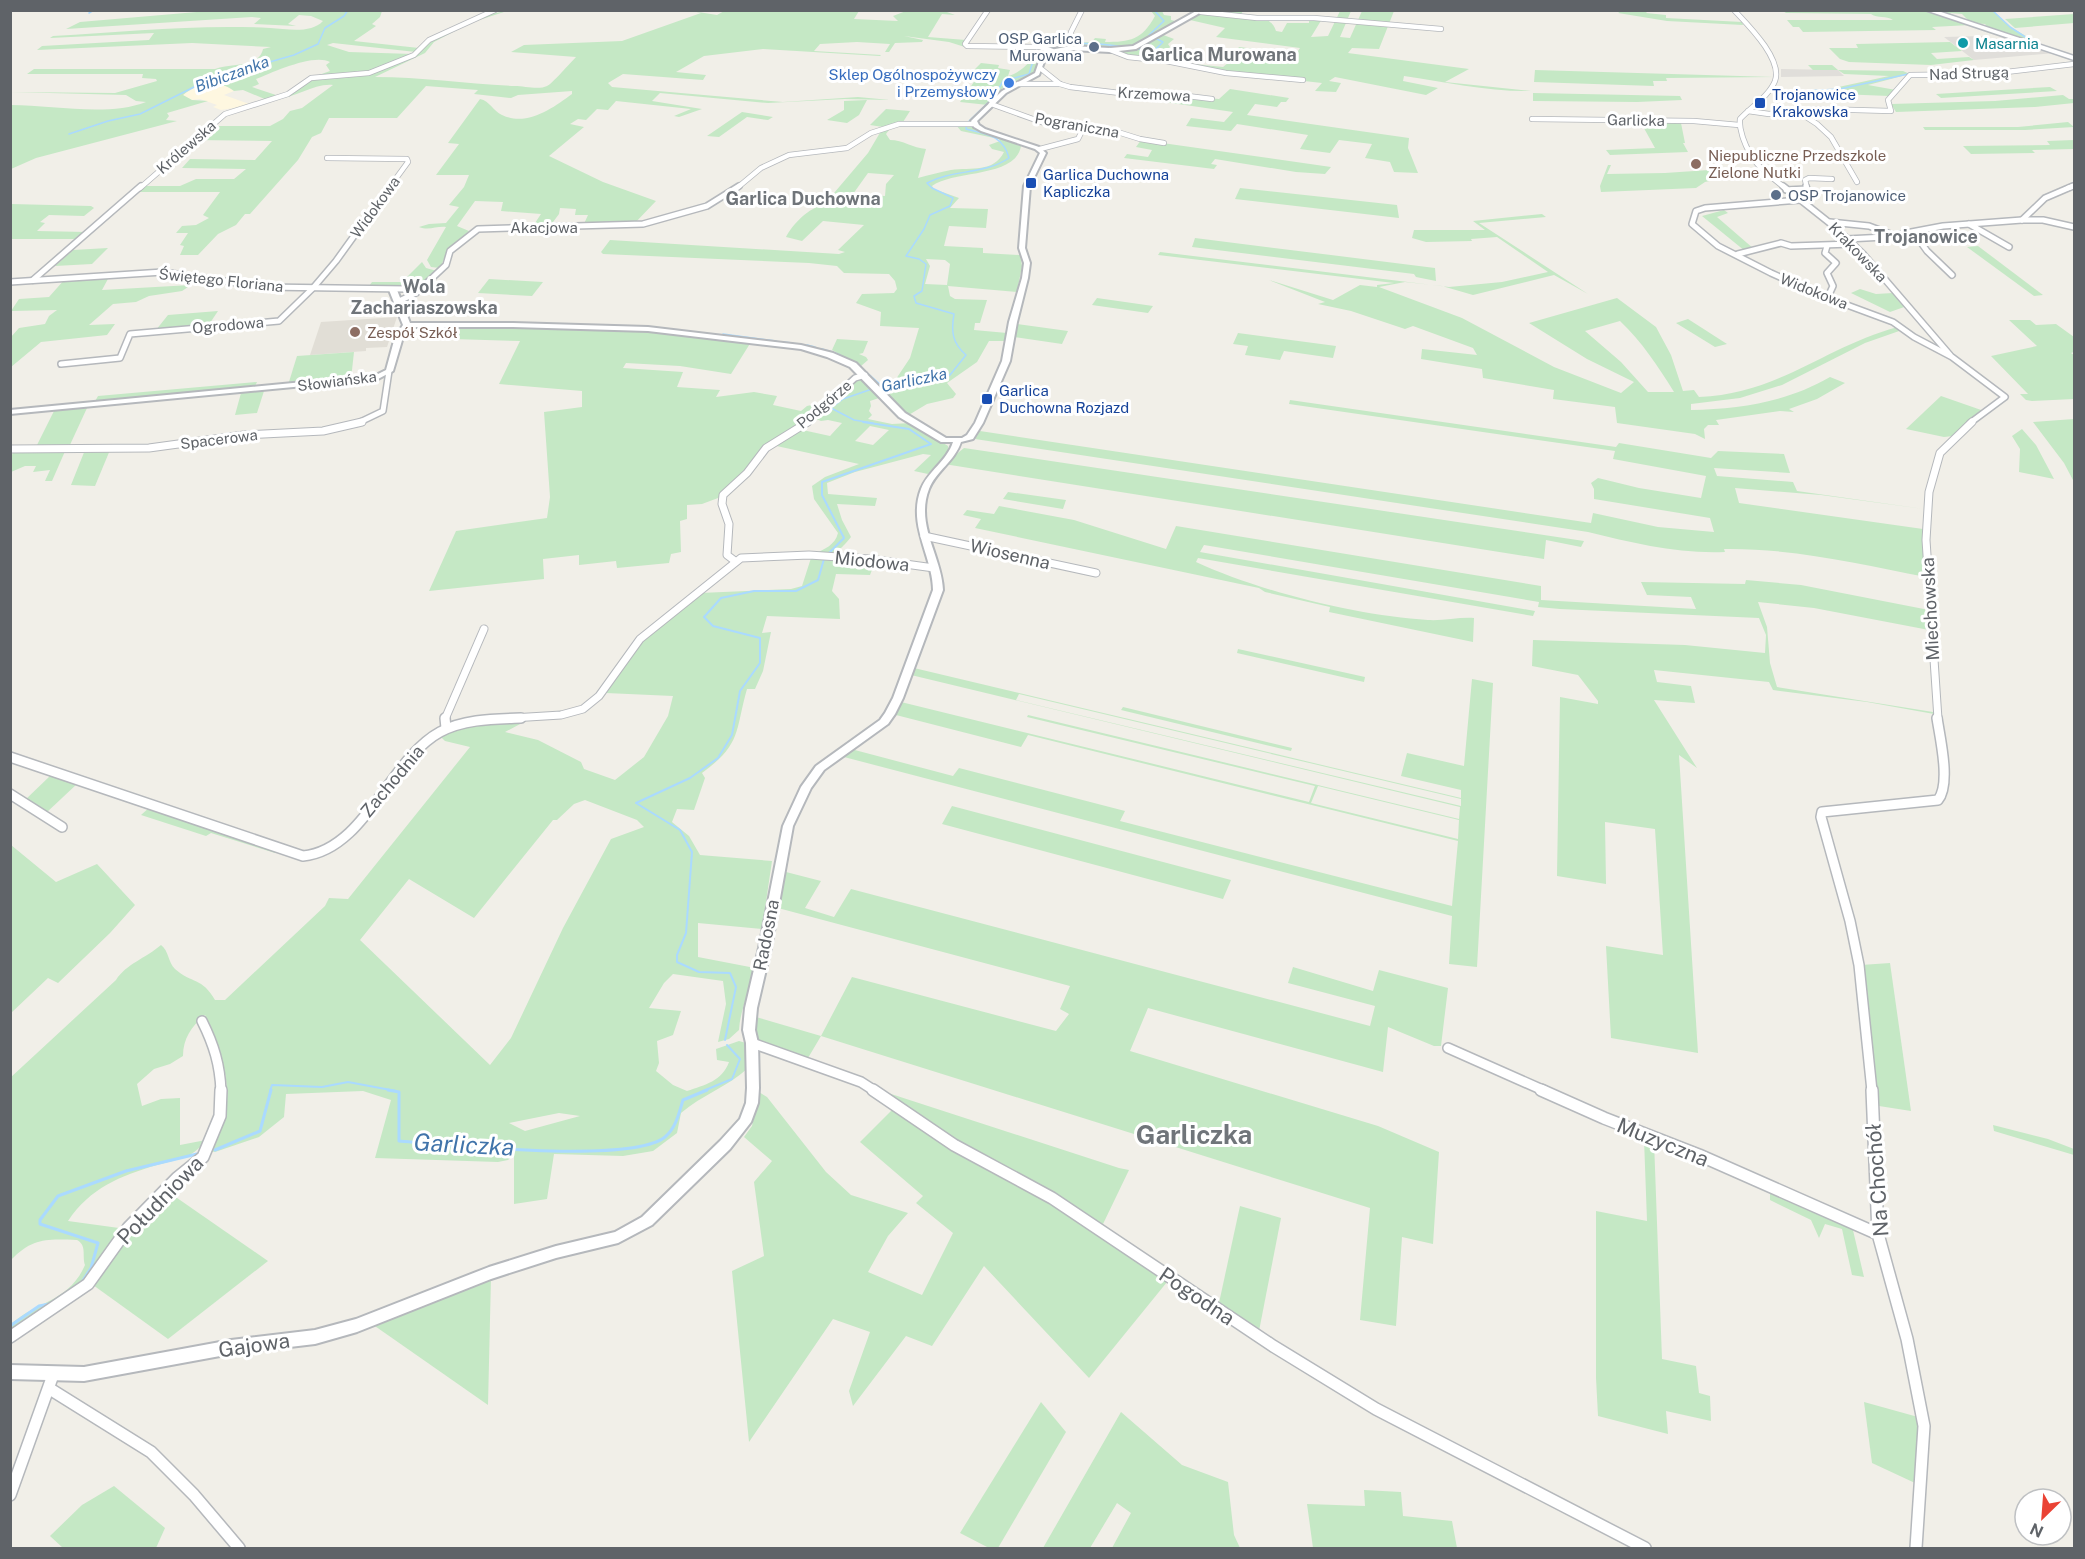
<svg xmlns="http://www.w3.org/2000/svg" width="2085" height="1559" font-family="'Public Sans',sans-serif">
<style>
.commercial{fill:#fef7e0}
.industrial{fill:#e0deda}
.education{fill:#e1ded6}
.green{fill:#c5e8c5;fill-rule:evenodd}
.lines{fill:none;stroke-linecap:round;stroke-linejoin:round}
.stream-far2{stroke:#aadaff;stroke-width:1.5}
.stream-far1{stroke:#aadaff;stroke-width:2}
.stream{stroke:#aadaff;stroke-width:3}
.minor-far4-casing{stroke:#b5b8bc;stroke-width:6}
.minor-far3-casing{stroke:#b5b8bc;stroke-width:8}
.minor-far2-casing{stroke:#b5b8bc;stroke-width:9}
.minor-far1-casing{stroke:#b5b8bc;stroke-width:12}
.minor-casing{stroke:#b5b8bc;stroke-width:14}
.tertiary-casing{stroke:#b5b8bc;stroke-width:4}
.secondary-casing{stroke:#b6babf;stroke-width:3}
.minor-far4{stroke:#fff;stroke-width:4.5}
.minor-far3{stroke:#fff;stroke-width:5}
.minor-far2{stroke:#fff;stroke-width:7}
.minor-far1{stroke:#fff;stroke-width:9}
.minor{stroke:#fff;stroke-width:11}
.tertiary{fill:#fff;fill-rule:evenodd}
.secondary{fill:#fff;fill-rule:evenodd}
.culture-dot{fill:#0f9aa8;stroke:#fff;stroke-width:2}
.service-dot{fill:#5c6f8a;stroke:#fff;stroke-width:2}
.shop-dot{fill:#3f7fe0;stroke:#fff;stroke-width:2}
.transit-dot{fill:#1a4fb4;stroke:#fff;stroke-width:2}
.education-dot{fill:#8d6e63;stroke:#fff;stroke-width:2}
.labels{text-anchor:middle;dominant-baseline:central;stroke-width:6;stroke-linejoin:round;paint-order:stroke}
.far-service-label{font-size:15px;fill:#4e5e75;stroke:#fff;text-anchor:end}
.far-culture-label{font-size:15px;fill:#0d838f;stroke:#fff;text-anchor:start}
.far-street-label{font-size:15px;fill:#5f6368;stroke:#fff}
.far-shop-label{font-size:15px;fill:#366cbe;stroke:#fff;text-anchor:end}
.far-transit-label{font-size:15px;fill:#164399;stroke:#fff;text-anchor:start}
.far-education-label{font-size:15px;fill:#785e54;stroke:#fff;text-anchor:start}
.far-water-label{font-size:16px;font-style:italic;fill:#4174aa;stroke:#fff}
.far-quarter-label{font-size:18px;font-weight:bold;fill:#70757a;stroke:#fff}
.street-label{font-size:18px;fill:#5f6368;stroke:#fff}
.near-street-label{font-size:21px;fill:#5f6368;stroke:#fff}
.near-water-label{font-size:24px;font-style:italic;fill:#4174aa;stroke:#fff}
.near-quarter-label{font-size:26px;font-weight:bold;fill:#70757a;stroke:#fff}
</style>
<rect width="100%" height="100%" fill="#f1efe8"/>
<!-- commercial -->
<path class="commercial" d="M211,84L227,86L234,91L224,95L252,105L221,110L213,107L217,105L200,99L192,100L182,95L198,86Z"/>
<!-- industrial -->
<g class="industrial">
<path d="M1982,36L1999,47L2032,46L2055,53L1974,60L1944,37Z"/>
<path d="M1781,69L1838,70L1844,76L1781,77Z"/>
</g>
<!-- education -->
<path class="education" d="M397,317L387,347L366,348V351L310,355L321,322Z"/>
<!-- green -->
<g class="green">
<path d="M220,10L382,11L380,17L372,24L376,26L354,41L419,48L416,52L333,43L327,45L349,52L413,54L365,74H330L316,76L330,71L326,65L330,62C314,53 273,72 256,79L259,84L252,87L279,96L267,100L243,90L234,91C219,79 197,83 183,95L192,100L208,101L167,113L169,116L166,120L177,121L36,158L11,169V105C52,105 108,117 146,102L136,101L126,95L11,92L115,93L157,81L156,79L142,78L143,74H27L34,69H215C231,63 259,68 263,49L271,47L192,43L37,50L42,46L149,40L154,33L50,38L53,36C125,32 198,24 270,28C287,29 311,34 323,21L311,16L299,15L288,24L296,26L254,24L261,18L252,17L66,29L80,22Z"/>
<path d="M726,10L859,11L854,19L898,21L893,16L906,11H949L947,12L955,15L942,14L928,37L966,40L968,48L949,42L904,36L923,40L922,42L895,43L889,52H885L890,44L857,42L820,44L814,51L881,55L880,56L763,49L704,56L676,72L706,75L703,80L623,74L608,83L612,87L783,102L858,97L890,100L845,99L768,103L660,93L652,101L702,109L679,117L674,116L691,109L616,101L608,110L597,109L586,120L578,119L570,124L584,127L549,156L603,182L656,201L633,225L583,226L588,215H575L576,209L560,208L559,214L550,226H533L541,214L501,211L503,202L475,201L457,226L469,231L448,250L440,268L431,267L427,260L446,227C436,226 429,231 419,227L429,224L446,223L459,207L449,205L464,187L469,175H436L459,144L448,143L480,99C490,101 493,111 502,115C527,127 553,108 572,94V91L518,95L511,98L474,94L478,90L426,86L397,118H329L321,133L312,137L298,160L250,214H245L236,225L218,234L198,255H180L184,246L180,245L188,233H176L182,226L196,225L209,218L203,215L220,192H138L144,186H180L196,179H234L246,169L182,168L190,159L255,160L272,141L194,140L211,126H270L283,119L290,111L302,108L333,85C315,83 295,98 277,99L312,79L356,76L418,54L432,41L479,16L507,11L470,23L434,42L425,53L375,77C422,77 468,84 515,86C524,86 539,90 547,86C551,85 571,62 576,57L511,52L524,45L622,41L701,13L692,11L717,15Z"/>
<path d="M1623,10L1648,11L1646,13L1666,15V18L1742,22L1743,25L1667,21L1618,13Z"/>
<path d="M1151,11H1162L1164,15L1171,16V20L1179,22L1158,33L1174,39L1168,44L1170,47L1166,52L1168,54L1185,57C1158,61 1136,58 1111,49L1110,46L1045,48L1071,43L1092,42L1095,38L1106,39L1105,42C1130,42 1142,40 1155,16Z"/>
<path d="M1206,11H1243L1240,16C1256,18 1271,15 1276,31L1282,32L1287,23H1309V19H1322L1311,37L1328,36L1340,11H1351L1340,37L1350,38L1362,11H1394L1379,49L1352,48L1348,53L1469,69L1445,82L1531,91C1490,92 1445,82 1404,76L1403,81L1438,88L1426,95L1335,77L1329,81L1341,83L1336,92L1315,91L1322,83L1222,72L1172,60L1184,58V63L1223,67L1234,58L1232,57L1239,47L1296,54L1300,48L1216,37L1225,28L1190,20Z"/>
<path d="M1783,11H1926L1970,25L1932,27L1936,30L1803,32L1799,27H1793L1787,20H1893C1886,15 1878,19 1871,14L1786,13Z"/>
<path d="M1933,11H1993L2011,27L2039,44L1989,29L1985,24L1971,23L1962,14L1950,13L1954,18Z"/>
<path d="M2074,14V23L2015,28L2005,19Z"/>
<path d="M1950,42L1962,51L1931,53L1937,59L1969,57L1974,60L1931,65L1849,62L1840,59L1829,48H1858L1856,44Z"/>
<path d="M1043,49L1047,50L1038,62L1036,71L1019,82L1011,80L1005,82L1006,84L988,105L960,102L976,79L967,77L981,63L999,65L998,68L1010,70L1008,76C1024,72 1030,59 1043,49Z"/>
<path d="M1808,65H1832L1838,70L1903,71L1910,74L1868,85L1896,90L1889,96L1839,94L1834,88L1889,76L1844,74L1838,70H1813Z"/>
<path d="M1535,70L1774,77L1666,78L1667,81H1653L1654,86L1534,82Z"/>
<path d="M2050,87L2057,91L1941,98L1936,94Z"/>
<path d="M1230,89L1289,98L1286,102H1281L1277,107L1255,104L1247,115L1409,138L1408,148L1418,173L1394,172L1390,162L1365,158L1372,144L1339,140L1330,153L1300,149L1308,135L1237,124L1231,131L1186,126L1191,118L1224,122L1233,112L1151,100L1152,97L1158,98L1164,94L1219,99Z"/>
<path d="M1533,93L1680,96L1682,100L1637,102L1533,101Z"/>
<path d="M2063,95L2069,99H2074V103L2035,107L1896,112L1891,104L1995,101Z"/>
<path d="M867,100L859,115L847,123L827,120L844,110V101Z"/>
<path d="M886,109L910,111L903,122L883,127L870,125Z"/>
<path d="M742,112L773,117L768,120L747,117L719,137L707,136Z"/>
<path d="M1640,121L1681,123L1685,143H1683L1688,152L1610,155L1606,150L1655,148Z"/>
<path d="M2068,122L2074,127L2025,130H1925L1923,127H2018Z"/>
<path d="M956,125H970L1021,146C1016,178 953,170 932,186L934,189L959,198L950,208L988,209L986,228L949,226L944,246L983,248V253L1020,255L1022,266L1017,292L948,286L950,296L955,299L987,300L980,323H975L974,330L1007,333V341H989L977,362L947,383L956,394L953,398L927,404L907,416L878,384L896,379L910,358L919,328L880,326L881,312L856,303L862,294L894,293L897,289L895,281L889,274L844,273L837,266L809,263L603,254L601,252L610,240L839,254L845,252L838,250L864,225L823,221L802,241L786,237C792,225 810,206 823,206L868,153L881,131L892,126L886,134L890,140C903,140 913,148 926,149L918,178C929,175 940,172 951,170C972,167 993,173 1004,152L992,149L989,145L1000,141L999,139L961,131ZM868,173L894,175L886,184L885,196L853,194ZM926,259L945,260L950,264L947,285L925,284L930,266Z"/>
<path d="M1141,140L1331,167L1325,174L1296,172L1215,159L1211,164L1217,165L1214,169L1124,158L1127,154L1148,157L1152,150L1136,147Z"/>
<path d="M2074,140V149L2032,150L2035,153L1971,154L1963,146L2050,145L2047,141Z"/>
<path d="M1608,165H1611L1607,174L1665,173L1709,170L1715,175L1741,174L1705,182L1696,188L1601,192L1600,186Z"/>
<path d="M1240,188L1397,205L1399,218L1235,199Z"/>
<path d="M11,204L91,206L94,208L84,216L49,215L40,222L45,223L37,231L87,232L79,239H11Z"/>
<path d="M1724,210L1728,213L1717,217L1754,249L1745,251L1702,216Z"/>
<path d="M1542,214L1546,217L1479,223L1588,294L1554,275L1473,295L1442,286L1405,282L1379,287L1462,318L1554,367L1621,393L1634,382L1587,359L1529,323L1617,298L1656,327L1671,355L1683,391L1694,390L1699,397C1779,394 1826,346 1898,327L1902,330L1865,343L1782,385L1740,398L1691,404V410C1740,409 1787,402 1830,377L1845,383L1817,399L1789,409L1794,412L1780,411L1716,420L1719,425H1708L1704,429L1705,439L1695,434L1617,423L1615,407L1553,399L1554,390L1483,378L1482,369L1421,359L1422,349L1477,355L1473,348L1413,326L1405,329L1351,311L1318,304L1325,302L1269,280L1333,300L1360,285L1377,287V285L1394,283L1158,255L1160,252L1449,287L1502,282L1548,272L1497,237L1471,239L1472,241L1426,242L1412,238L1414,230H1485L1473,221ZM1620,321C1642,342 1658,366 1674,392H1648L1621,362L1585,331Z"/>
<path d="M1195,238L1435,268L1436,281L1416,277L1414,274L1192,247Z"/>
<path d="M1978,246L2043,295L2034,296L1967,247Z"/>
<path d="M108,248L92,264L55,266L73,250Z"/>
<path d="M422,262L426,268L437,271L418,288L369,286L372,282H402Z"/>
<path d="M109,277L102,290L191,285L182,291L149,296L136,302L113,304L89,325L115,324L107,335L41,342L11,367V337L19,328L45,324L49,316L57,310L11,311L19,299L49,297L65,279Z"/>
<path d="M489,279L543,282L532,296L478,293Z"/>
<path d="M1860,289L1876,294L1893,293L1907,306L1890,312L1851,293Z"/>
<path d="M1097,298L1153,306L1148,313L1092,305Z"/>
<path d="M218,311L208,326L156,330L168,315Z"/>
<path d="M1688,319L1727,344L1715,347L1676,323Z"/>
<path d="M2009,320H2030L2036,325L2056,324L2074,337V352L2071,353L2074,355V399L2032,401L2026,400L2020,394H2028L1991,356L2037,346Z"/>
<path d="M1017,324L1068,331L1062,344L1014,337Z"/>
<path d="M459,326L649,331L751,342L731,374L680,366L626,363L623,368L683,372L677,387L720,390L716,397L754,392L777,396L773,405L801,411L807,406L825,402L818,411L753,463L718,498L702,504L687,505V519L680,521L681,552L671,554L669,563L617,568L616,561L579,565V555L543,559L544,579L429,591L456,531L547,518L550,497L544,412L582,407V391L499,384L520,341L452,339Z"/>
<path d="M1238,333L1336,346L1333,358L1284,351L1280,360L1245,355L1248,346L1233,344Z"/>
<path d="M837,339L868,341L863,353L859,354L866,357L868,360L861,366L832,350Z"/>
<path d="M354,352L351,379L288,385L297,356Z"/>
<path d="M862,378L882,397L870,401L871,406L869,411L872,415L868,419L892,424L911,423L948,446L949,451L928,474L914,471L931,455L923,454L855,472L827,483L828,494L877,498L875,506L837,504L842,520L851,537C838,553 834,555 814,554C825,549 835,545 838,533L814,499L812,486L825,477L859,464L772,445L798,429L830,436L842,423L828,420L821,421L816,419L854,381ZM870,426L889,430L873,445L855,441Z"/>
<path d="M257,382L254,388L94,403L98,396Z"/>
<path d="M264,391L257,413L235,415L241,393Z"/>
<path d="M1941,396L1984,411L1953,436L1944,437L1906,429Z"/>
<path d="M1290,400L1616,447L1619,443L1711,458L1718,451L1784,454L1790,473L1714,468L1717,476L1793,482L1797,491L1924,509L1821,495L1735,488L1739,503L1923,529L1926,577C1860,564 1792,548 1724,549L1725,552C1678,554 1633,543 1588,532L975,439L980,431L1591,523L1593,513L1658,527L1714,532L1710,518L1594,499V489L1591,483L1598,478L1639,488L1701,498L1706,476L1613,459L1615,451L1289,404Z"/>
<path d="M87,408L69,447H36L54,411Z"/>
<path d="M2074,419V482L2064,463L2033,422Z"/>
<path d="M2022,429L2036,445L2054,479L2019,472L2020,449L2012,436Z"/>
<path d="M964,448L1584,541L1581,547L1546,540L1544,559L944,464Z"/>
<path d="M14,449H66L52,481H45L50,470L33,472L36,466H25L11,472V458Z"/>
<path d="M85,450H110L95,486L71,485Z"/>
<path d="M1008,492L1066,500L1063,509L1003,499Z"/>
<path d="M999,506L1074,520L1166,549L1176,526L1541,586V600L1696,609L1691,597L1647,595L1641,582L1745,584L1746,580L1801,585L1929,610V630L1814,608L1758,602L1767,627L1770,663L1777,687L1933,712L1934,714L1867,702L1773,690L1769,682L1654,670L1657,682L1691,686L1695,703L1654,700L1697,768L1679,755L1698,1053L1611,1038L1606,946L1663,955L1655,829L1605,822L1606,884L1557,876L1560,697L1598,704V701L1578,675L1532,666L1533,640L1685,645L1765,653L1766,635L1759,618L1560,609L1538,607L1539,602L1204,545L1200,552L1535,611L1533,616L1198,558L1196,562C1258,591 1359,616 1428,620C1443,621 1459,617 1474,618L1473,642L1329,612L1330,607L1265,592L1259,588L975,528L981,519L963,515L967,510L994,514Z"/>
<path d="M811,558L875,562L870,575L836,574L832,591L839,599L840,619L767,616L762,633L771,632L763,671L755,689H747C735,731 742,744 702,773L705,778L694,810L677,809L672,822L689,836L700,855L772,861L762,929L698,923V957L755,968C751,989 740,1009 739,1030L729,1039L718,1042L726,1004L723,981L673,974L664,983L649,1008L681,1011L673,1035L657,1041L659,1063L656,1071L673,1085L687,1091C705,1085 722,1081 729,1062L717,1060L716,1049L739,1041L746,1043L747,1069C727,1087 702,1095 681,1113L677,1133L653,1151L623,1156L554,1154L547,1199L514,1204V1155L508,1160L498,1162L375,1158L391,1100L363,1091L286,1094L284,1117L259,1137L215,1152L208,1151C213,1140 220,1128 224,1117C234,1090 219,1039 205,1015C192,1026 183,1038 183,1056L170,1064L154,1069L137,1084L142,1106L161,1099L180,1098V1145L206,1140C192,1159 179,1159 157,1165C120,1176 90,1188 68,1221L119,1228L84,1284L11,1334V1324C37,1301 69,1302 85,1265C82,1256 87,1245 77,1240C48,1239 33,1237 11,1260L10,1078L116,980C126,964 146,958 161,945C169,951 168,962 175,969C192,984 202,977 215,1000H225L325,906L329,898L348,899L470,747L445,741L438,734L473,724L521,720L522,723L505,732L538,740L581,762L584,769L615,780L644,757L668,716L673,696L606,693L624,663L638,645L700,593L791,589L802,586ZM585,800L637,820L644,827L611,839L563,928L511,1038L490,1065L360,940L409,879L474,918L553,820H557L574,804ZM559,1113L580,1116L525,1131L509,1123Z"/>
<path d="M1238,649L1365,677L1364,682L1237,653Z"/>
<path d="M914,668L1461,798V790L1401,776L1407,753L1464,766L1472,679L1493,683L1477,967L1449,964L1452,916L844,757L851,749L953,776L959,768L1125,811L1120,821L1452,906L1458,841L1028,735L1021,747L896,715L901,702L1309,802L1315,786L1027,717L1028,715L1459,819L1460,807L911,675ZM1019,694L1461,799V806L1016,700ZM1318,786L1459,820L1458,839L1311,803Z"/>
<path d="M1123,707L1292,748L1291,751L1121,710Z"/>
<path d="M50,776L78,783L46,813L24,801Z"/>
<path d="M952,806L1231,880L1223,899L942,824Z"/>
<path d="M150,807L279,850L275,853L211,833L206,836L141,815Z"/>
<path d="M11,845L56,882L97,864L135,905L110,933L58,983L48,978L11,1013Z"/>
<path d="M786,872L821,881L805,908L834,917L851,889L1370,1026L1375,1006L1288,983L1293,967L1373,991L1379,970L1448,988L1441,1046H1434L1388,1027L1383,1072L1148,1008L1130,1051L1378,1126L1439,1152L1433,1244L1402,1237L1396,1326L1360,1320L1370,1208L821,1036L808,1058L760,1042L754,1035L756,1017L821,1036L852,977L1056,1031L1069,1014L1060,1009L1070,986L778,908Z"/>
<path d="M1890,963L1911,1111L1879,1106L1861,965Z"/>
<path d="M759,1092L767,1097L826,1172L851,1195L908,1213L888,1236L868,1272L922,1295L953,1233L916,1203L923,1196L860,1142L893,1109L1038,1196L1167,1282L1089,1378L984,1266L932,1346L906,1336L853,1406L849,1391L870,1332L833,1319L749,1442L732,1271L764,1256L754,1182L772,1161L744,1137L752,1126Z"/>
<path d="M888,1093L1119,1168L1129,1170L1103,1224L956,1141Z"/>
<path d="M1993,1125L2048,1139L2074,1149V1155L1994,1131Z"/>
<path d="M1644,1139L1654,1141L1662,1359L1696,1366L1699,1393L1710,1396L1711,1421L1666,1411L1668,1434L1598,1416L1596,1378V1211L1647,1221Z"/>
<path d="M1770,1190L1852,1226L1864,1277L1852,1275L1842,1229L1825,1224L1819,1238L1811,1220L1770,1200Z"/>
<path d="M167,1191L268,1261L168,1339L93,1285L132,1228Z"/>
<path d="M1240,1206L1281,1218L1259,1331L1219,1303Z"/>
<path d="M491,1277L488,1405L372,1324Z"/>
<path d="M1041,1402L1066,1432L998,1548H989L960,1533Z"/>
<path d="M1864,1402L1918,1417L1919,1447L1915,1483L1872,1463Z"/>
<path d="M1121,1412L1182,1465L1228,1482L1234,1535L1240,1548H1112L1131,1513L1117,1503L1090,1548H1043Z"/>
<path d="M114,1486L165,1528L156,1548H63L50,1536L82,1505Z"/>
<path d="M1364,1490L1401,1492L1403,1516L1452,1521L1457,1548H1313L1307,1504L1365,1506Z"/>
</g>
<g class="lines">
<!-- stream-far2 -->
<g class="stream-far2">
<path d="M1992,10L2010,27L2036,44"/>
<path d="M89,13L94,10"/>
<path d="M1135,49H1156L1163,42L1149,35L1164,21L1154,10"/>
<path d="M1782,96L1786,92L1840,89L1908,74"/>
<path d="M69,134L108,121L140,114L210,79L294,55L318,44L325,28L344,16L348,10"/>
<path d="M723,334L776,341"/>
<path d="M782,342L793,343"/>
<path d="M795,344H800"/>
<path d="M807,345L815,347"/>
<path d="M822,349L838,354L859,366"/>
<path d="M864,370L882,386"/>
<path d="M878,388L950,375L966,355C952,343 951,331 954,314L916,303L914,296L922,291L926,264L919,259L906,256L924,229L930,215L950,206L953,198L932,188L927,183C953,169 984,175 1009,158C1003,135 986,134 966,129L967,123L994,97L1003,81L1029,74C1031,68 1032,61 1037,56C1054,38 1103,44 1126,47"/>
<path d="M872,389L843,399L831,408L854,420L873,423"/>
</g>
<!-- stream-far1 -->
<g class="stream-far1">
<path d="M828,554L844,538L822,495V482L931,444L909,429L863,422"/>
<path d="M725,1040L736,987L730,973L699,972L677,962V955L686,933L692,852L680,830L636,803L690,778L718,758L732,735L740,691L760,663V638L713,626L704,617L721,598L754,591H796L818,580L824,559"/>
<path d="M270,1091L272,1085L322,1087L348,1082L396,1091"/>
<path d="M703,1091L732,1079L740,1059L727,1045"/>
</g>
<!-- stream -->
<g class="stream">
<path d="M388,1090L399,1092V1141C447,1145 632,1164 665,1137C676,1128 679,1113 683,1100L707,1090"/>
<path d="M215,1150L260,1131L271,1090"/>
<path d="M82,1282L91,1268L98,1243L40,1224V1220L58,1196L126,1171L197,1154"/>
<path d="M10,1326L39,1306L49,1304"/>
</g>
<defs>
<g id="minor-far4">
<path d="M988,10L965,44L967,46L1040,47L1052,51"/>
<path d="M1734,10C1747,24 1783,59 1775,81C1769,96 1751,107 1740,119C1739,126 1741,131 1743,138C1752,164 1764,171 1785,188"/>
<path d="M1201,12L1257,18H1314L1441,29"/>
<path d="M1044,46L1069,42L1071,32L1082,10"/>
<path d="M1110,50L1128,57L1166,61L1226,73L1303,80"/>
<path d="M1040,68L1060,84L1070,87L1153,97L1163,93L1212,99"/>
<path d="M1018,84H1060"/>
<path d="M991,104L1044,123L1108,129L1140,139L1164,143"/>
<path d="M1748,111L1769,114L1819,109L1891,111L1888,100L1910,75L1989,74L2074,64"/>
<path d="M1797,111L1817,124L1831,137L1857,182"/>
<path d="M1532,119L1694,121L1739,125"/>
<path d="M1040,149L1078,139L1084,127"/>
<path d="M327,158L407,159L408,162L389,188"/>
<path d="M140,188L225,114L288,94L311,78L369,73L414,55L429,40L495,10"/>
<path d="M737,188L761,168L789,155L847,148L871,133L899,124H974"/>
<path d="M1807,188L1805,180L1809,178L1832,179"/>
<path d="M2068,188L2074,186"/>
</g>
<g id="minor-far3">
<path d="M1783,186L1836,228L1864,255L1950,355"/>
<path d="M1786,190L1807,189L1806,186"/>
<path d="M1800,200L1705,208L1696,211L1692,224L1718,246L1771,273L1820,295L1893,322L1914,337L1952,357L2005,397L1970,423"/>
<path d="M2022,220L2045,198L2073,186"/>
<path d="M1830,222L1869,226L1893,235"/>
<path d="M1969,224L2009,247"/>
<path d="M1914,233L1927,251L1952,275"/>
<path d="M1847,239L1885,237L1943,226L2022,220H2043L2074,227"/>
<path d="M1827,246L1825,253L1836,263L1827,273L1833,286L1828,297"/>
<path d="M1738,254L1781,243L1791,246L1852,244"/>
<path d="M33,280L141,186"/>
<path d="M10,282L163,272L265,287L406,289L410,290L409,296"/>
<path d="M399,301L416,293L446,265L450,251L478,229L643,224L707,206L739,186"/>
<path d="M61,364L120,358L130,334L279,321L313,288L336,261L390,186"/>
<path d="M358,423L383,411L389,371"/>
<path d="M806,423L855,378L865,375"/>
</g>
<g id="minor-far2">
<path d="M10,449L149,448L244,435L323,431L362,422"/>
<path d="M924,536L1096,573"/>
<path d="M735,561L727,555L729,524L722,504L723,495L747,473L766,448L808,422"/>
<path d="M445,719L484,629"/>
<path d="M497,719L561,715L583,709L599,696L640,639L741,558L809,555L869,559L934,568"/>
<path d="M1938,719L1926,540L1929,492L1940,453L1972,422"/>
</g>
<g id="minor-far1">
<path d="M445,718L446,728"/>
<path d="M10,757L303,856C365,850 390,759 440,732C464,719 494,719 521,718"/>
<path d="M10,794L62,827"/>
<path d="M202,1021C214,1045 220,1065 221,1091"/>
<path d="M752,1043L861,1082L875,1091"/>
<path d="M1448,1048L1545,1091"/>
<path d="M1872,1091L1859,965L1850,921L1821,817L1822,812L1938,800C1951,784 1940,738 1937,718"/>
</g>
<g id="minor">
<path d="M873,1090L954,1145L1052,1198L1273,1346L1376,1409L1645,1548"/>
<path d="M1541,1090L1604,1118L1699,1155L1878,1234"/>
<path d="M1872,1090L1878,1234L1907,1339L1924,1426L1916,1548"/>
<path d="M10,1337L88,1284L128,1228L177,1178L203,1157L220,1116L221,1090"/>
<path d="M50,1389L151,1452L194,1495L239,1548"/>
<path d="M10,1495L53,1375"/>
</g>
<path id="tertiary" d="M1198,10H1205L1136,49L1110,52L1071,50L1054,52L1046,57L1039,75L1006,93L977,121L979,125L985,129L1039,147L1046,153L1030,186L1025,248L1030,263L1028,278L1017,322L1010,361L983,423L973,439L961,442C955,461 936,471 929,489C915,525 942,557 943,590L903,698L895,714L888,724L824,770L811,788L793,826L771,948L757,1008L755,1030L758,1043L759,1088L758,1103L751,1122L730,1149L652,1225L618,1243L556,1258L491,1279L357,1332L315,1344L231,1354L84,1381L10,1379V1365L84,1367L231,1340L315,1330L356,1319L489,1267L556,1246L615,1232L642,1217L720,1141L740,1119L746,1103L747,1088L746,1043L743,1030L745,1008L759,948L783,826L801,787L816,766L880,720L885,713L893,698L933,590C933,557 907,525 921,489C928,471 947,461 953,442H941L899,417L850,367L827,357L801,349L648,331L513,327H409L403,337L393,371L378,379L10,414V410L376,375L386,370L395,337L403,325L389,290L393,288L397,290L410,323H513L648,327L801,345L833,353L856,363L905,413L946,438H962L967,435L975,423L1002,361L1009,322L1022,278L1024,263L1019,248L1024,186L1040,153L1035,149L981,131L974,127L971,121L1002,91L1035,73L1041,56L1050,50L1071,46L1110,48L1133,46Z"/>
<path id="secondary" d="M1925,10H1935L2074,56V60Z"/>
</defs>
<!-- minor-far4 casing -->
<use href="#minor-far4" class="minor-far4-casing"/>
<!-- minor-far3 casing -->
<use href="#minor-far3" class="minor-far3-casing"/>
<!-- minor-far2 casing -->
<use href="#minor-far2" class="minor-far2-casing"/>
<!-- minor-far1 casing -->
<use href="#minor-far1" class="minor-far1-casing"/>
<!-- minor casing -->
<use href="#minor" class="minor-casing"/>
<!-- tertiary casing -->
<use href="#tertiary" class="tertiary-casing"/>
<!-- secondary casing -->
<use href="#secondary" class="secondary-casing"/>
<!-- minor-far4 -->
<use href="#minor-far4" class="minor-far4"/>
<!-- minor-far3 -->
<use href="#minor-far3" class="minor-far3"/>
<!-- minor-far2 -->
<use href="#minor-far2" class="minor-far2"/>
<!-- minor-far1 -->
<use href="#minor-far1" class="minor-far1"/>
<!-- minor -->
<use href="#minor" class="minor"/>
<!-- tertiary -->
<use href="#tertiary" class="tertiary"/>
<!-- secondary -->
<use href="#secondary" class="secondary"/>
</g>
<!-- markers -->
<circle class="culture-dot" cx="1963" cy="43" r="6"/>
<g class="service-dot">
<circle cx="1094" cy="47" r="6"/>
<circle cx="1776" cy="195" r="6"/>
</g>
<circle class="shop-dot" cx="1009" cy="83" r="6"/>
<g class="transit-dot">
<rect x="1754" y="97" width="12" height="12" rx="3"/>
<rect x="1025" y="177" width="12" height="12" rx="3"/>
<rect x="981" y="393" width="12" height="12" rx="3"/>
</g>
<g class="education-dot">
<circle cx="1696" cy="164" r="6"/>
<circle cx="355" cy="332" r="6"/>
</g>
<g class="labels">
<!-- far-service labels -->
<g class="far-service-label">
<text x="1082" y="38">OSP Garlica<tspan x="1082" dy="17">Murowana</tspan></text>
<text x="1788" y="195" text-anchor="start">OSP Trojanowice</text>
</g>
<!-- far-culture labels -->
<g class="far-culture-label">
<text x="1975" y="43">Masarnia</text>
</g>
<!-- far-street labels -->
<g class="far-street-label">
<text transform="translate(1969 73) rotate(-2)">Nad Strugą</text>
<text transform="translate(1154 94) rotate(3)">Krzemowa</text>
<text transform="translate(1636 120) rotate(1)">Garlicka</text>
<text transform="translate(1077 125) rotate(10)">Pograniczna</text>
<text transform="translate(186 147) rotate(-41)">Królewska</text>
<text transform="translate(375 207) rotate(-54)">Widokowa</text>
<text x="544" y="227">Akacjowa</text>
<text transform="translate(1858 252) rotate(46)">Krakowska</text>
<text transform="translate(221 280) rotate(6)">Świętego Floriana</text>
<text transform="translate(1814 291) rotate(22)">Widokowa</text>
<text transform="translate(228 325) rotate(-5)">Ogrodowa</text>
<text transform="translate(337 381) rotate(-7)">Słowiańska</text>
<text transform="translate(824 404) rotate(-40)">Podgórze</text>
<text transform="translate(219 439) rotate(-7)">Spacerowa</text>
</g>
<!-- far-shop labels -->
<g class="far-shop-label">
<text x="997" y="74">Sklep Ogólnospożywczy<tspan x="997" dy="17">i Przemysłowy</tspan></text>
</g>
<!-- far-transit labels -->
<g class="far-transit-label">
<text x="1772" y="94">Trojanowice<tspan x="1772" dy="17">Krakowska</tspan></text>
<text x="1043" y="174">Garlica Duchowna<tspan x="1043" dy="17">Kapliczka</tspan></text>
<text x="999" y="390">Garlica<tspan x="999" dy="17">Duchowna Rozjazd</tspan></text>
</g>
<!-- far-education labels -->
<g class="far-education-label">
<text x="1708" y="155">Niepubliczne Przedszkole<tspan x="1708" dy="17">Zielone Nutki</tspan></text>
<text x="367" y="332">Zespół Szkół</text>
</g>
<!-- far-water labels -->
<g class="far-water-label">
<text transform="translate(232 74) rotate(-20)">Bibiczanka</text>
<text transform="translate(914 380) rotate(-12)">Garliczka</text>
</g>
<!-- far-quarter labels -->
<g class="far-quarter-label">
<text x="1219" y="54">Garlica Murowana</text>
<text x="803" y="198">Garlica Duchowna</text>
<text x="1926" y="236">Trojanowice</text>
<text x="424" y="286">Wola<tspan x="424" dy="21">Zachariaszowska</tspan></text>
</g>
<!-- street labels -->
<g class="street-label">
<text transform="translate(1010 554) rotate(13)">Wiosenna</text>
<text transform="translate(872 561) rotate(6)">Miodowa</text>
<text transform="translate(1930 609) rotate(-93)">Miechowska</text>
<text transform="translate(392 781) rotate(-50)">Zachodnia</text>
<text transform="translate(766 935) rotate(-79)">Radosna</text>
</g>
<!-- near-street labels -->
<g class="near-street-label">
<text transform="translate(1663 1142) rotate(22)">Muzyczna</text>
<text transform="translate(1877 1180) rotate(-94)">Na Chochół</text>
<text transform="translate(160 1200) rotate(-46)">Południowa</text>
<text transform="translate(1197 1296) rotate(34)">Pogodna</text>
<text transform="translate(254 1345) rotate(-8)">Gajowa</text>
</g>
<!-- near-water labels -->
<g class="near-water-label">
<text transform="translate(464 1144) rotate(3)">Garliczka</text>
</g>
<!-- near-quarter labels -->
<g class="near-quarter-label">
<text x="1194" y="1134">Garliczka</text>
</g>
</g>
<!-- border -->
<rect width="2085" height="1559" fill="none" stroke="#5f6368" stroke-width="24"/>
<!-- north arrow -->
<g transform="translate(2043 1517) rotate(205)"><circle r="28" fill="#ffffff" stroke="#bfc1c3" stroke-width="1.5"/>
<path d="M0-4.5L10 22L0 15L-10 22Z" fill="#ea4335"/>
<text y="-9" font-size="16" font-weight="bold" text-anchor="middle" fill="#5f6368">N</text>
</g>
</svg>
